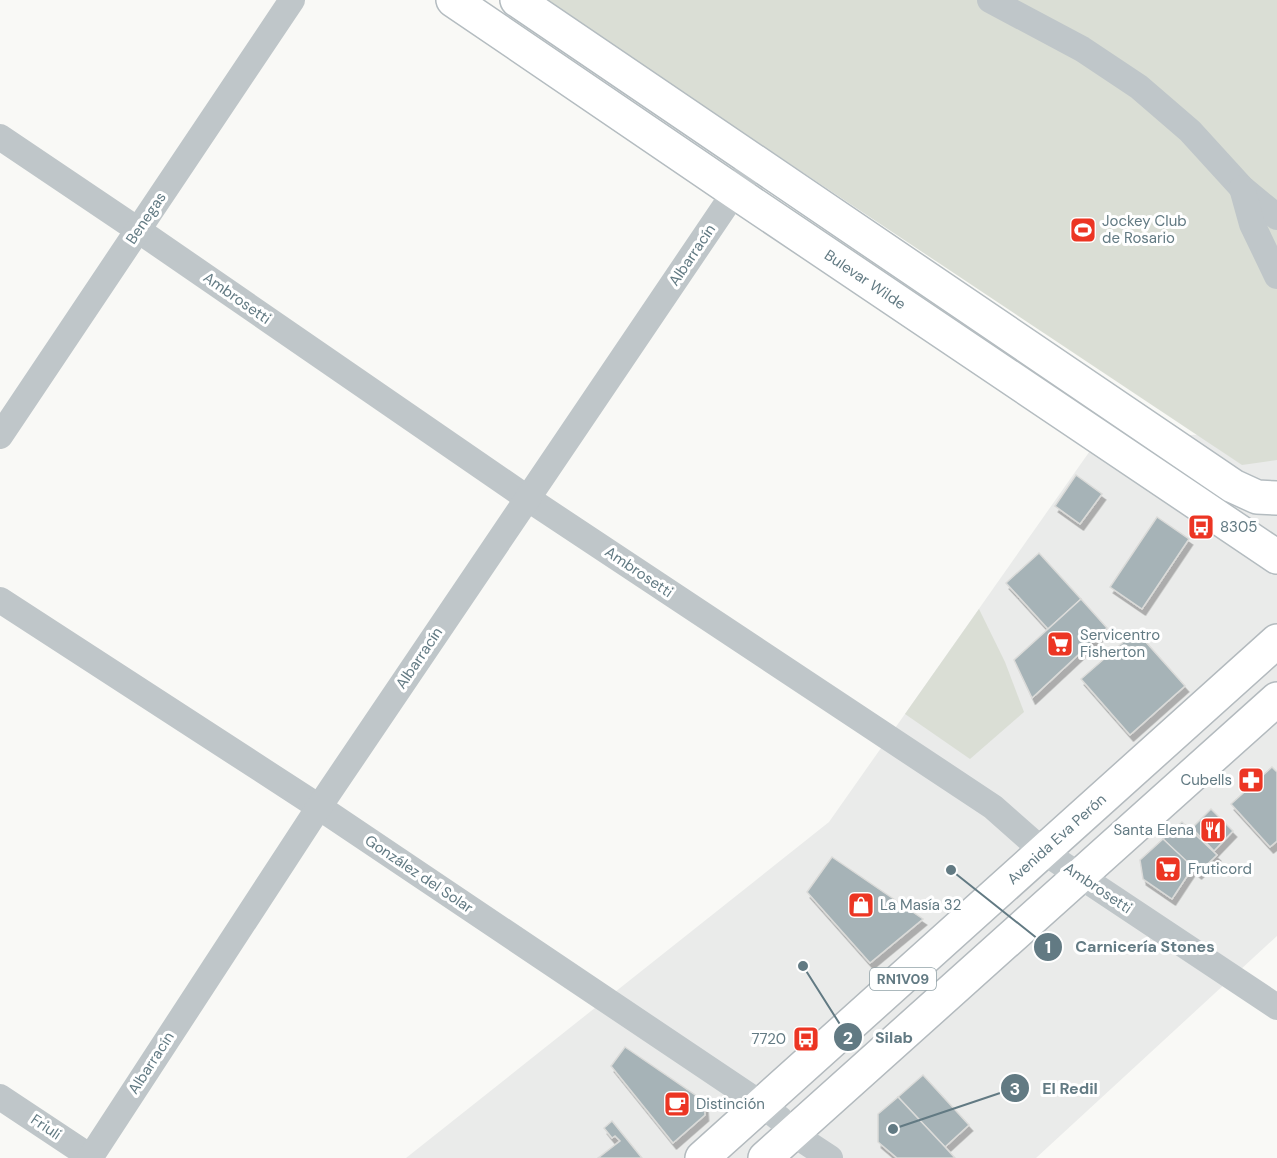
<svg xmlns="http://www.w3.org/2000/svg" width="1277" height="1158" font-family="'DM Sans',sans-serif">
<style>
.built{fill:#eaebea}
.green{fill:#daded5}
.building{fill:#a6b3b7;stroke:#dbdbd9;stroke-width:1.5;filter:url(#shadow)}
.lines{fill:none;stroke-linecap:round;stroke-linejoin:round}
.secondary-casing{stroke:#b4bcc0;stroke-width:36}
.primary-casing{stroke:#b3babe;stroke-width:36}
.minor{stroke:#bfc6c9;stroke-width:26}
.secondary{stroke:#fff;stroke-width:33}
.primary{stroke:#fff;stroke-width:33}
.labels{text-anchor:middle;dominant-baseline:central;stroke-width:6;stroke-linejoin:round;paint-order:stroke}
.shield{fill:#fff;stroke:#91a2a8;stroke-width:1.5}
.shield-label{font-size:14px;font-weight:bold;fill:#627a83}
.street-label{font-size:15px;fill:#627a83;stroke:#fff}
.poi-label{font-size:15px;fill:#627a83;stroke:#fff;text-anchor:start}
.leader{fill:none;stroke:#627a83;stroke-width:2}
.callout-dot{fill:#627a83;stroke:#fff;stroke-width:2}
.mark-label{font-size:18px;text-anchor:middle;font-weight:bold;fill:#fff}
.callout-label{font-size:16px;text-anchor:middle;font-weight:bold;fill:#627a83;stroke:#fff;stroke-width:6;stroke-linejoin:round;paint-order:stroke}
</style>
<defs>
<filter id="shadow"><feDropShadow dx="3.5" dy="6" stdDeviation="0" flood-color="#0004"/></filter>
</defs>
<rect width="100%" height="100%" fill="#f9f9f6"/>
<!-- built -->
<path class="built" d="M1277,432V936L1036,1158H406L829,822L1099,438Z"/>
<!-- green -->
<g class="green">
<path d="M544,0H1277V460L1242,465Z"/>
<path d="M979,609L1005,662L1024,712L970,759L905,714Z"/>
</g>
<!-- building -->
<g class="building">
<path d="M1076,475L1102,494L1080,524L1055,506Z"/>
<path d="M1157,517L1189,539L1142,609L1110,587Z"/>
<path d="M1039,553L1081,599L1048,629L1006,583Z"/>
<path d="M1081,599L1107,628L1032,698L1014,660Z"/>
<path d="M1136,631L1185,686L1130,735L1081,679Z"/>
<path d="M1272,767L1277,772V841L1270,847L1231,804Z"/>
<path d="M1211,809L1233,831L1214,851L1192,828Z"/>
<path d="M1182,822L1217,855L1198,873L1163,839Z"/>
<path d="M1163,839L1193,867L1172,899L1143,879L1140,860Z"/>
<path d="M832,857L923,919L870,963L807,892Z"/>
<path d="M625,1047L704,1101L705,1115L673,1143L611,1066Z"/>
<path d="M923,1075L969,1125L945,1147L898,1097Z"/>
<path d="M898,1097L945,1147L955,1158H897L878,1142V1114Z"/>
<path d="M612,1121L642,1158H598L620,1141L615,1136L612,1138L604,1128Z"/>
</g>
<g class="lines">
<defs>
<g id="secondary">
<path id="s1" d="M453,0L735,192L1277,557"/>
<path d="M517,0L1233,486L1257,497L1277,498"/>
</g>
<g id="primary">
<path id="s2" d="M702,1158L1277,641"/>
<path d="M765,1158L1277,699"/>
</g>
</defs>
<!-- secondary casing -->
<use href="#secondary" class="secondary-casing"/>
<!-- primary casing -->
<use href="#primary" class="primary-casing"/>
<!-- minor -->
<g class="minor">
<path d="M990,0L1082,49L1139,87L1190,131L1242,188L1277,217"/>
<path d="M0,137L138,230L527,498L993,807L1044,852L1277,1007"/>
<path d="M1242,188L1252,224L1277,276"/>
<path d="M0,436L292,0"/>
<path d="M0,600L319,807L761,1104L780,1119L792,1133L830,1158"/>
<path d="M0,1097L92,1158"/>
<path d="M90,1158L319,807L755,162"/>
</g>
<!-- secondary -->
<use href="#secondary" class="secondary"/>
<!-- primary -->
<use href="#primary" class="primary"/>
</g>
<!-- icons -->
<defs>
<symbol id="stadium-square" viewBox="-11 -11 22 22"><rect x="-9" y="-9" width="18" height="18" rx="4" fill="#ec3523" stroke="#fff"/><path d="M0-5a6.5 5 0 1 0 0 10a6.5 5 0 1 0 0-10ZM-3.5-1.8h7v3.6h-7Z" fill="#fff"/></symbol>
<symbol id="bus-square" viewBox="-11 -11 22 22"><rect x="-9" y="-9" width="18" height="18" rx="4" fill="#ec3523" stroke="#fff"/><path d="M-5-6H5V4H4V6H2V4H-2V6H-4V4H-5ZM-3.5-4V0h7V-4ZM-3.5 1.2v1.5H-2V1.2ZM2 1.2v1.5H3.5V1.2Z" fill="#fff"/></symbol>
<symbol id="supermarket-square" viewBox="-11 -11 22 22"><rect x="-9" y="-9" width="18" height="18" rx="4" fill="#ec3523" stroke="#fff"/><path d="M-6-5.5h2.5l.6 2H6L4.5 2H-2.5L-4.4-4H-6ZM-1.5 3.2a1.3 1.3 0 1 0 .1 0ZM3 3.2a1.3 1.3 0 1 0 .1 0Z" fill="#fff"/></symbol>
<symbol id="pharmacy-square" viewBox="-11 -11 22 22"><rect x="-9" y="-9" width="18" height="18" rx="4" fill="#ec3523" stroke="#fff"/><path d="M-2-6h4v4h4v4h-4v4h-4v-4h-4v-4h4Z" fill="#fff"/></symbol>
<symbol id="restaurant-square" viewBox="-11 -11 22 22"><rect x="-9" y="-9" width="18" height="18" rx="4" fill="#ec3523" stroke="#fff"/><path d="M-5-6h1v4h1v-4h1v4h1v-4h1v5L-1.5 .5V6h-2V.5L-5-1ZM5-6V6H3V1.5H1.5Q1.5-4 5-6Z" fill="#fff"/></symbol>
<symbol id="shop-square" viewBox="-11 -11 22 22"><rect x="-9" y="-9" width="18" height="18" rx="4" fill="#ec3523" stroke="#fff"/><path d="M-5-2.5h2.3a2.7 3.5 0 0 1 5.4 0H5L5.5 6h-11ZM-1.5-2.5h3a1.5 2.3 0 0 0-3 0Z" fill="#fff"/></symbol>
<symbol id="cafe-square" viewBox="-11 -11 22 22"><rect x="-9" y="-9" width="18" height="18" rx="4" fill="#ec3523" stroke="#fff"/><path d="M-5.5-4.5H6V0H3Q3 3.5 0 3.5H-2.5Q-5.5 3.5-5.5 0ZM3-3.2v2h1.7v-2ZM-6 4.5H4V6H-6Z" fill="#fff"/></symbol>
</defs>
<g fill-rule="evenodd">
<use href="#stadium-square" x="1068" y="215" width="30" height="30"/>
<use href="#bus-square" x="1186" y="512" width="30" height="30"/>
<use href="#supermarket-square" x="1045" y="629" width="30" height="30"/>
<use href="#pharmacy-square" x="1236" y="765" width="30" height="30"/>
<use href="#restaurant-square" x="1198" y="815" width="30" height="30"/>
<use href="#supermarket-square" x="1153" y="854" width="30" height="30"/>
<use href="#shop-square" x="846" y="890" width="30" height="30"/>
<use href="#bus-square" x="791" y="1024" width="30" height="30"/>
<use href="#cafe-square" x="662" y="1089" width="30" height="30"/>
</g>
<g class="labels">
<!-- shield labels -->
<rect class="shield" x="870" y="968" width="66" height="22" rx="4.5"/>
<g class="shield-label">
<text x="903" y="979">RN1V09</text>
</g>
<!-- street labels -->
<g class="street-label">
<text transform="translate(146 218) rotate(-56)">Benegas</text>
<text transform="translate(692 255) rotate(-56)">Albarracín</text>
<text stroke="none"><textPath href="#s1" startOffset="498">Bulevar Wilde</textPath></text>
<text transform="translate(237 298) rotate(35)">Ambrosetti</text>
<text transform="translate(639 572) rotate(34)">Ambrosetti</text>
<text transform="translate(419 658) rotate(-56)">Albarracín</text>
<text stroke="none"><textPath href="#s2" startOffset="477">Avenida Eva Perón</textPath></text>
<text transform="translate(419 874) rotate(34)">González del Solar</text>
<text transform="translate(1098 888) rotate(34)">Ambrosetti</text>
<text transform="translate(151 1063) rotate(-57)">Albarracín</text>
<text transform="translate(46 1127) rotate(34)">Friuli</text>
</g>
<!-- poi labels -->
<g class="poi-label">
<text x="1102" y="221">Jockey Club<tspan x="1102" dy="17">de Rosario</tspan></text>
<text x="1220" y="527">8305</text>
<text x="1080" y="635">Servicentro<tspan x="1080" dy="17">Fisherton</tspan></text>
<text x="1232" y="780" text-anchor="end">Cubells</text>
<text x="1194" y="830" text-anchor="end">Santa Elena</text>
<text x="1188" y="869">Fruticord</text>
<text x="880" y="905">La Masía 32</text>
<text x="786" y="1039" text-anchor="end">7720</text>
<text x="696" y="1104">Distinción</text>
</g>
</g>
<!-- callouts -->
<path class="leader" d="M951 870L1048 947M803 966L848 1037M893 1129L1015 1088"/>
<g class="callout-dot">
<circle cx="951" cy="870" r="6"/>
<circle cx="803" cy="966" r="6"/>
<circle cx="893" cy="1129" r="6"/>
<circle cx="1048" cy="947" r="15"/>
<circle cx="848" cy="1037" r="15"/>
<circle cx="1015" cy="1088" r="15"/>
</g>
<g class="mark-label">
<text x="1048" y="953">1</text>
<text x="848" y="1044">2</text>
<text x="1015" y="1095">3</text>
</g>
<g class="callout-label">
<text x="1145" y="952">Carnicería Stones</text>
<text x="894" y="1043">Silab</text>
<text x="1070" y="1094">El Redil</text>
</g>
</svg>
